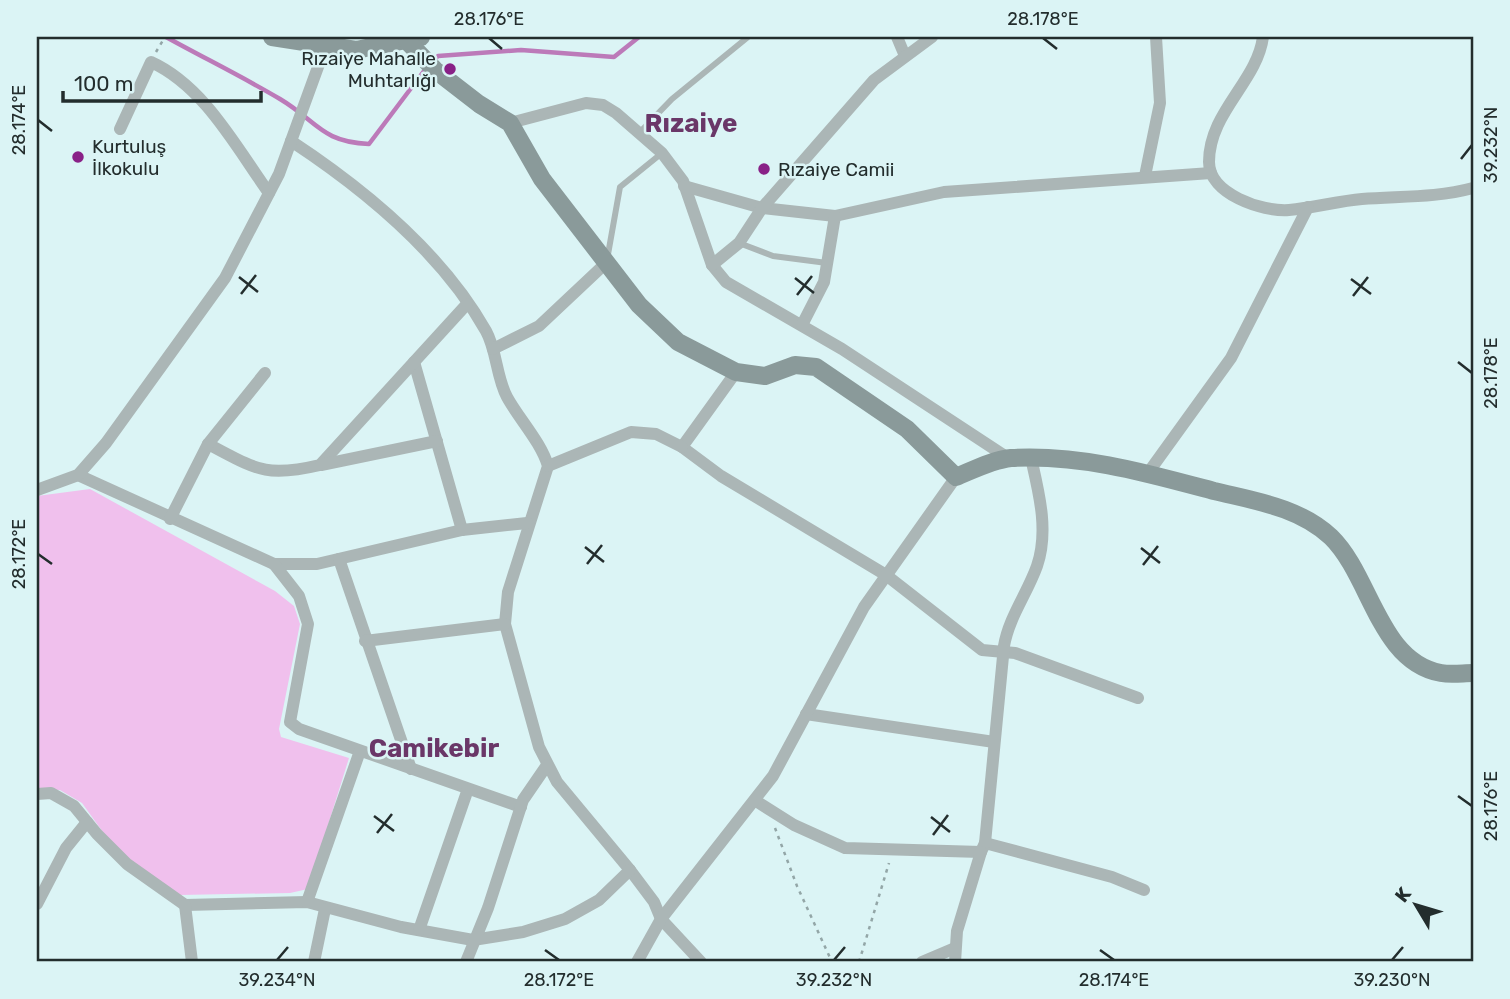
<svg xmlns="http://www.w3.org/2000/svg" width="1510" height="999" font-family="Rubik,sans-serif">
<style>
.green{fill:#f0c0ed}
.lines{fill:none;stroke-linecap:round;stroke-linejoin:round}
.stream{stroke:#bc7ab9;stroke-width:4.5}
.path{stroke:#93a6a7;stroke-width:2.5;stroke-dasharray:3.5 5;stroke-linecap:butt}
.lane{stroke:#abb6b6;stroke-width:6}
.street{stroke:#abb6b6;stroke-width:12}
.secondary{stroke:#8a9a9a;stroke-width:18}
.ticks{fill:none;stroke:#232d2d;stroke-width:2.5}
.poi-dot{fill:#892187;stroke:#dbf4f5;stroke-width:2.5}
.labels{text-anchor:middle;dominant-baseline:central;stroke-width:5;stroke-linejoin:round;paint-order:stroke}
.poi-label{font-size:19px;fill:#232d2d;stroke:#dbf4f5;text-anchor:start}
.district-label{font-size:26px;font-weight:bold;fill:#6a3768;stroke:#dbf4f5}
.neatline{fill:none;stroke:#232d2d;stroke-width:2.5}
.ticks-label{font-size:18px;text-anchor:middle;fill:#232d2d}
</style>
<rect width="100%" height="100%" fill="#dbf4f5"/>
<!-- green -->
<path class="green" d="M90,489L275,591L294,606L300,624L279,729L281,737L349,758L308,889L290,893L180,895L118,853L82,803L60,790L37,791V496Z"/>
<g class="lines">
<!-- stream -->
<g class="stream">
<path d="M166,37C204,58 243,77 280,99C317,121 321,142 369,144L427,67"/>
<path d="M433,61L438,56L521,50L614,57L639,37"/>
</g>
<!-- path -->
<g class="path">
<path d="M156,52L165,37"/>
<path d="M775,828L797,886L832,962"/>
<path d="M859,962L889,863"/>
</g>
<!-- lane -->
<g class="lane">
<path d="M640,132L672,99L748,37"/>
<path d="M739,243L773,256L827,263"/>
<path d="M607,260L620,187L662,153"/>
</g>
<!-- street -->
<g class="street">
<path d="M897,37L905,56"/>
<path d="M1263,37C1257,82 1209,112 1209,162C1209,194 1262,212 1289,210C1313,208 1338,201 1362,199C1400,196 1436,198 1473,188"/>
<path d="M510,123L586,103L603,105L616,113L662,153L683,181L712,265L726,282L842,349L1008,458"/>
<path d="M120,129L151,62C204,86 236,147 269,193"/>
<path d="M291,141C364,189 442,253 486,331C497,351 496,376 507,397C519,419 541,442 548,466L508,592L505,624L539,747L557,782L630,870L654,902L661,919L701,962"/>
<path d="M1145,176L1160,103L1156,37"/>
<path d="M684,186L762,208L835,216L944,192L1211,173"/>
<path d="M712,265L739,243L762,208L874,80L932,37"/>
<path d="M802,325L824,282L835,216"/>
<path d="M493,349L539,326L606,263"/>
<path d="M414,362L462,530"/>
<path d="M736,372L682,447L721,476L886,575L982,650L1015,653L1138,698"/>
<path d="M208,444C256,469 265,478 320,465L467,304"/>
<path d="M321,465L437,441"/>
<path d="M548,466L631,432L656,434L682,447"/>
<path d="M1148,473L1231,358L1308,207"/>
<path d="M78,475L274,564H317L462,530L527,523"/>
<path d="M37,490L78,475L106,443L225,278L279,174L326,45L320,42"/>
<path d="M170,519L208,444L265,373"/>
<path d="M339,559L411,769"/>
<path d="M274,564L299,596L308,624L290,722L299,729L521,807"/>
<path d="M365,641L505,624"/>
<path d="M806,714L994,742"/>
<path d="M37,794L51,793L74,806L97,834L127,864L185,905L307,902L401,927L473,940L523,932L565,919L599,900L630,870"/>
<path d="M756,801L794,825L845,848L981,852L985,843L1112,877L1144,890"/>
<path d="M985,843L1004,646C1009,617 1027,594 1037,566C1049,531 1039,493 1031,458"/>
<path d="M307,902L360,751"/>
<path d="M37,904L66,848L87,822"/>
<path d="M185,905L192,962"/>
<path d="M419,930L468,789"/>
<path d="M314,962L325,909"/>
<path d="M466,962L488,908L523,800L547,765"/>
<path d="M637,962L661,919L773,776L864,607L956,477"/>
<path d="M922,962L955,948"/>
<path d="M955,962L957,931L981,852"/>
</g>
<!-- secondary -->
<g class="secondary">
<path d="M272,37L356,50L421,37"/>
<path d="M407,41L435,70L479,104L510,123L542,179L639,305L678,342L736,372L765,376L795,365L816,367L907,429L956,477C973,470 992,460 1011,458C1081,454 1147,473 1214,491C1255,501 1299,507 1331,537C1371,576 1379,662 1441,673C1452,675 1463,673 1473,673"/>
</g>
</g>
<!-- ticks -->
<path class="ticks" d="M489,38L502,49M1043,38L1057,49M38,120L52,131M1461,159L1472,145M239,277L258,292M795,278L814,293M1351,279L1371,294M241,294L256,275M797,295L812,276M1353,296L1368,277M1458,362L1472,373M585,547L604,562M1141,548L1160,563M38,554L52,564M587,564L602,545M1143,565L1158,546M1458,796L1472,806M374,816L394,831M931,817L950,832M377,833L392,814M933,835L948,815M545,950L559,960M1100,950L1114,960M277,960L288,947M834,960L845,947M1392,960L1403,947"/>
<!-- markers -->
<g class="poi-dot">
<circle cx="450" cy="69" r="7"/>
<circle cx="78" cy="157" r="7"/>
<circle cx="764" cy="169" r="7"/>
</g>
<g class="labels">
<!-- poi labels -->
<g class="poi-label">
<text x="436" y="58" text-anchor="end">Rızaiye Mahalle<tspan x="436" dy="22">Muhtarlığı</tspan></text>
<text x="92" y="146">Kurtuluş<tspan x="92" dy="22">İlkokulu</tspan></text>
<text x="778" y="169">Rızaiye Camii</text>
</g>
<!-- district labels -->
<g class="district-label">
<text x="691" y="123">Rızaiye</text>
<text x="434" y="748">Camikebir</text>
</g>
</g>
<!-- border -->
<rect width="1510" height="999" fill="none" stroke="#dbf4f5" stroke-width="77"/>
<!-- north arrow -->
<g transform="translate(1416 905) rotate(308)" stroke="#dbf4f5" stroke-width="5" paint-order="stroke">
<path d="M0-5L12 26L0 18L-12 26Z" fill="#232d2d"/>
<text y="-10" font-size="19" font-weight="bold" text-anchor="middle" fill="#232d2d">K</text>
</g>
<!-- scale -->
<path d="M63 91v10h198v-10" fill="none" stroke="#232d2d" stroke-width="3.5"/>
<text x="74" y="91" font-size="21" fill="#232d2d" stroke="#dbf4f5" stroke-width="5" paint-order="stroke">100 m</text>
<rect x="38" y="38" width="1434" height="922" class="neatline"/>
<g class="ticks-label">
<text x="489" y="25">28.176°E</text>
<text x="1043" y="25">28.178°E</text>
<text transform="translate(19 120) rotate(-90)" y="6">28.174°E</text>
<text transform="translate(1491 145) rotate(-90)" y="6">39.232°N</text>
<text transform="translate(1491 373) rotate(-90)" y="6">28.178°E</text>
<text transform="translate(19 554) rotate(-90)" y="6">28.172°E</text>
<text transform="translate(1491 806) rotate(-90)" y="6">28.176°E</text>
<text x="277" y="986">39.234°N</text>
<text x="559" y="986">28.172°E</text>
<text x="834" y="986">39.232°N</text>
<text x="1114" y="986">28.174°E</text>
<text x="1392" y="986">39.230°N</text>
</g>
</svg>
